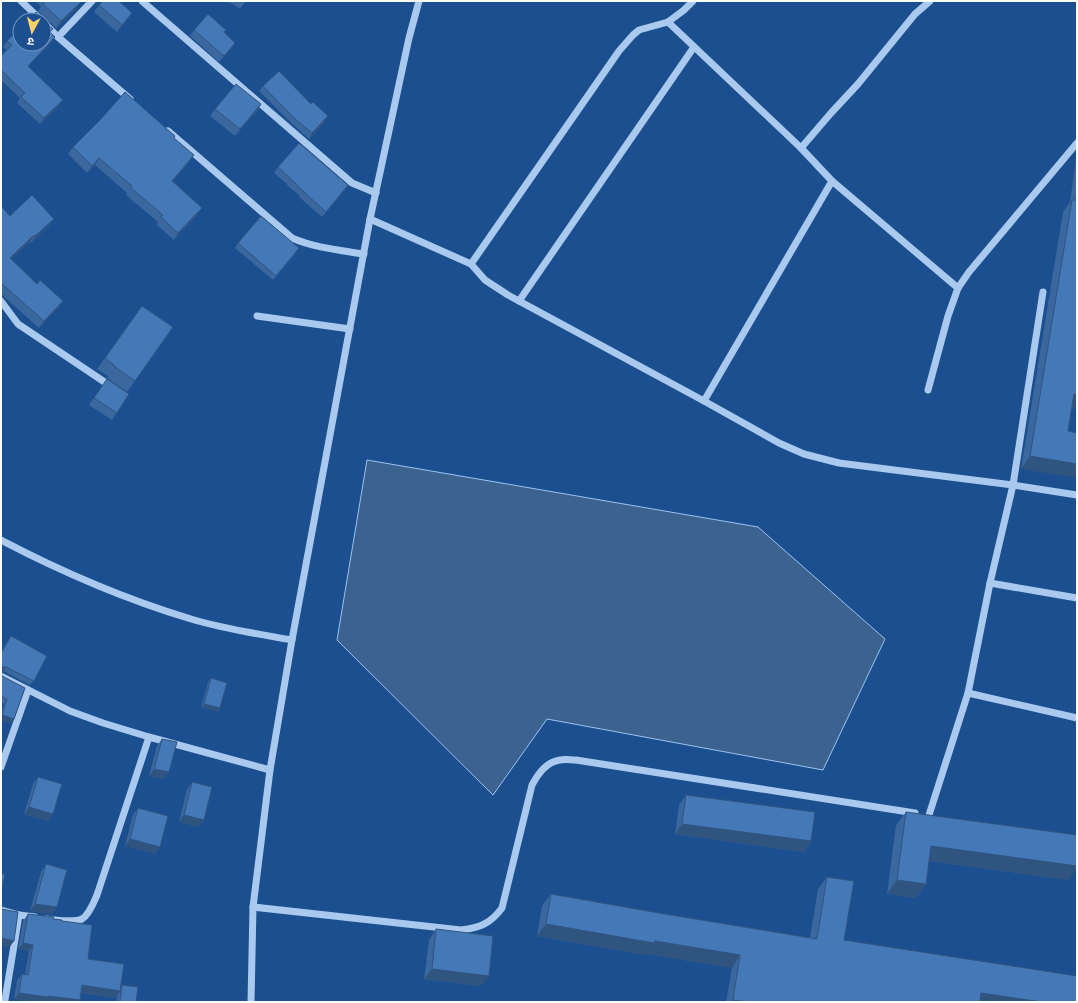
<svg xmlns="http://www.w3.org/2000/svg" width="1078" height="1003" font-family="'Fira Sans','Noto Sans Devanagari',sans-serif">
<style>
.water{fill:#3c6290;stroke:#9cc4f0}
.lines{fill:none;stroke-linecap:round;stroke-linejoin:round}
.minor{stroke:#a9c9ee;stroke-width:7}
.wall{fill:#3a679d}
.shaded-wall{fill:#305480}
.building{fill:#4478b7;stroke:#305480}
</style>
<rect width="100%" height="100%" fill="#1b4f8f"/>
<!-- water -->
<path class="water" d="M367,460L758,527L885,639L823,770L547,719L493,795L337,640Z"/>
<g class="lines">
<!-- minor -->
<g class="minor">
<path d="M21,1L41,20"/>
<path d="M142,1L352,183L376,193"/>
<path d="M668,22L801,148L832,181L704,401"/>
<path d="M44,23L58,37L130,99"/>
<path d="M58,37L92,1"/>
<path d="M168,131L292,238C315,248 339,250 364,254"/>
<path d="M801,148L831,113L858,84L915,14L930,1"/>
<path d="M832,181L958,288"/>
<path d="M370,219L471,264L485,280L508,295L704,401L779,443L804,454L839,463L1013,485L1077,495"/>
<path d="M471,264L619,51L633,35L639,30L668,22L684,10L693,1"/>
<path d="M1,301L18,324L112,387"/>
<path d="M519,301L694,47"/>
<path d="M257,316L350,329"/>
<path d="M928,390L948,316L958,288L969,272L1077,143"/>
<path d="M1,540C62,572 125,599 191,619C224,629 258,634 292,640"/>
<path d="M990,583L1077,598"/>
<path d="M1,676L70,711L103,723L149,737L270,770"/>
<path d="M968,693L1077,718"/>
<path d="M1,767L28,690"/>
<path d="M929,815L968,693L990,583L1013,485L1043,292"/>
<path d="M253,907L461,930C480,928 491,923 502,908L532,785C538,774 546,762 560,760C565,759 571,760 576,760L915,813"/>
<path d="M1,910L19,915L35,917"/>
<path d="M47,919C57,920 73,923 82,919C89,915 94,902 97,895L149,737"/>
<path d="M5,1000L19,915"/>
<path d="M251,1002L253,907L270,770L292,640L370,219L409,38L419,1"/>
</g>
</g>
<!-- wall -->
<g class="wall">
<path d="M36,1H80L76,9L56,28L38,11L41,7Z"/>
<path d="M228,1H246L240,9Z"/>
<path d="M99,5L127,20L117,32L94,12Z"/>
<path d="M194,30H226L224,33L231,49L219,62L190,36Z"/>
<path d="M51,32V43L28,66L59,106L40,124L17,103L20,98L1,80V56L7,50L3,47L7,41Z"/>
<path d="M263,86L311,104L325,122L309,139L291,123L259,91Z"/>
<path d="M261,104L257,111L235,136L210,116L215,109Z"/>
<path d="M100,120L174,138L189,162L173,181L202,208L197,215L174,240L156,224L158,222L126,195L127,193L95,165L87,173L68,154L73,147Z"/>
<path d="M1077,153V409L1071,408L1021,469L1063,212L1070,202Z"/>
<path d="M278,167L348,185L345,190L322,217L299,197L300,196L287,185V184L274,173Z"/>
<path d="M1,206L10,216L50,225L31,243L30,242L11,259L37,284L63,301L58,308L39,328L1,294Z"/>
<path d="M238,243L296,253L273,280L235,248Z"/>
<path d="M142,306L173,327L127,392L107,378L108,376L97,369Z"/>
<path d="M107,379L129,394L112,420L89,405Z"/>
<path d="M11,636L34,681L30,685L3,671L1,672V652Z"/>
<path d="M1,674L2,676L25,688L11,723L1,720V713L4,704L1,702Z"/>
<path d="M211,678L220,708L218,712L201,707L208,682Z"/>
<path d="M162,739L164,779L149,776L157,746Z"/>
<path d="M38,777L53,814L48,821L24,814L33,784Z"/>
<path d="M192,782L204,820L199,827L179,822L187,789Z"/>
<path d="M686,795L811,841L804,852L675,834L679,805Z"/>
<path d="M138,808L160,847L155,854L125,846L133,815Z"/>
<path d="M906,812L1069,880L929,861L926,884L916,898L887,894L896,825Z"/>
<path d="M46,864L57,907L52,914L30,911L41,872Z"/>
<path d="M827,877L844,940L1077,1002H726L732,968L647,954L646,955L537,936L542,906L551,894L659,913L810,938L818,889Z"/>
<path d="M28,914L53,919L62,921L88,959L120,988L122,985L136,1002H116L117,995L115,998L81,993L80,1000L79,1002H30L14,999L17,981L22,974L25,975L29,951L18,949L23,921Z"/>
<path d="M436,929L481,986L424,979L429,940Z"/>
</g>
<!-- shaded-wall -->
<g class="shaded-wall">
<path d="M81,2L76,9L56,28L61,21Z"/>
<path d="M132,13L127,20L117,32L122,25Z"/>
<path d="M55,37L51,43L23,72L28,66Z"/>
<path d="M235,43L231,49L219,62L224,56Z"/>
<path d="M63,100L59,106L40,124L44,118Z"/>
<path d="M261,104L257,111L235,136L240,129Z"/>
<path d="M328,116L325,122L309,139L312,133Z"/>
<path d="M194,155L189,162L168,188L172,181Z"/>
<path d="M99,158L95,165L87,173L92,166Z"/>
<path d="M348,185L345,190L322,217L326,212Z"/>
<path d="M202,208L197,215L174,240L178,233Z"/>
<path d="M54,219L50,225L31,243L35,236Z"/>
<path d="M34,235L30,242L5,265L10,258Z"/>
<path d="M63,301L58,308L39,328L44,321Z"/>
<path d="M1074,394L1077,395V409L1065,407Z"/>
<path d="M1030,456L1077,464V478L1021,469Z"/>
<path d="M2,667H6L3,671L1,672V668Z"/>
<path d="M204,704L220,708L218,712L201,707Z"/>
<path d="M2,715L14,719L11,723L1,720V716Z"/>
<path d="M154,769L169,772L164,779L149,776Z"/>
<path d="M29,807L53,814L48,821L24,814Z"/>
<path d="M184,815L204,820L199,827L179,822Z"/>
<path d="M682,824L811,841L804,852L675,834Z"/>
<path d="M130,839L160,847L155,854L125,846Z"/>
<path d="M931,846L1077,866V868L1069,880L922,860Z"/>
<path d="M897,880L926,884L916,898L887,894Z"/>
<path d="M35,904L57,907L52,914L30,911Z"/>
<path d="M546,924L655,941L740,955L732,968L647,954L646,955L537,936Z"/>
<path d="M1,938L14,941L9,948L1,946Z"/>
<path d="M23,943L33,945L29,951L18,949Z"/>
<path d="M432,969L489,976L481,986L424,979Z"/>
<path d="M82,985L120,991L115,998L77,992Z"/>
<path d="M19,993L48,996L80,1000L79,1002H30L14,999Z"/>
<path d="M981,993L1042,1002H975Z"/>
<path d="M733,1000L748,1002H732Z"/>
</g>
<!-- building -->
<g class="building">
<path d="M46,1H80L81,2L61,21L43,4Z"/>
<path d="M103,1H119L132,13L122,25L99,5Z"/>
<path d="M36,12L44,20H28Z"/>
<path d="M208,14L226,30L224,32L235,43L224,56L194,30Z"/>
<path d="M44,20L53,29L50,32L55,37L28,66L63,100L44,118L21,97L25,93L1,70V56L12,45L7,41L20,28V44H44Z"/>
<path d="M279,71L311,104L313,102L328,116L312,133L294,118L263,86Z"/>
<path d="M236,84L261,104L240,129L215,109Z"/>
<path d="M125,92L175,136L174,138L194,155L172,181L202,208L178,233L161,217L163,215L131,188L132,186L99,158L92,166L73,147L100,120Z"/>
<path d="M299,143L348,185L326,212L303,191L291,179L278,167Z"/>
<path d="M32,195L54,219L35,236L34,235L10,258L37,284L40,280L63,301L44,321L1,283V206L10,216Z"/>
<path d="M1072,200H1077V395L1074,394L1068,431L1077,433V464L1030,456Z"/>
<path d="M261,216L299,248L276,276L238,243Z"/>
<path d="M142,306L173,327L135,381L115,367V366L105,358Z"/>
<path d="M107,379L129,394L117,413L94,398Z"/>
<path d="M11,636L47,656L34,681L6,667H2L1,668V653Z"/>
<path d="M1,674L2,676L25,688L14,719L2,715L7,699L1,696Z"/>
<path d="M211,678L227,683L220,708L204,704Z"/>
<path d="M162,739L177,742L169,772L154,769Z"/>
<path d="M38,777L62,784L53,814L29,807Z"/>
<path d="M192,782L212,787L204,820L184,815Z"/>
<path d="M686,795L815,812L811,841L682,824Z"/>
<path d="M138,808L168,816L160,847L130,839Z"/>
<path d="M906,812L1077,835V866L931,846L926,884L897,880Z"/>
<path d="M46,864L67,870L57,907L35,904Z"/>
<path d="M1,874H5L1,891Z"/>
<path d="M827,877L854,881L844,940L1077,976V1002H1042L981,993L980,1002H748L733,1000L740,955L655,941L654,943L546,924L551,894L659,913L817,939Z"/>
<path d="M1,909L18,912L14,941L1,938Z"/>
<path d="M28,914L54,917L53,919L62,920V921L92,925L88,959L124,964L120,991L82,985L80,1000L48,996L47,997L19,993L22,974L28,975L33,945L23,943Z"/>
<path d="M436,929L493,936L489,976L432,969Z"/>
<path d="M122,985L138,987L136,1002H120Z"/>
</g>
<!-- border -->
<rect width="1078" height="1003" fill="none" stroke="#ffffff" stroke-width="4"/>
<!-- north arrow -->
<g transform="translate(32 32) rotate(187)"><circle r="19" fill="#1b4f8f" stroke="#7695bc"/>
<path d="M0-3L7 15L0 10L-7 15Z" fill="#ffd166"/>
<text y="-6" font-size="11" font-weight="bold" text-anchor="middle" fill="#ffffff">उ</text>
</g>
</svg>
